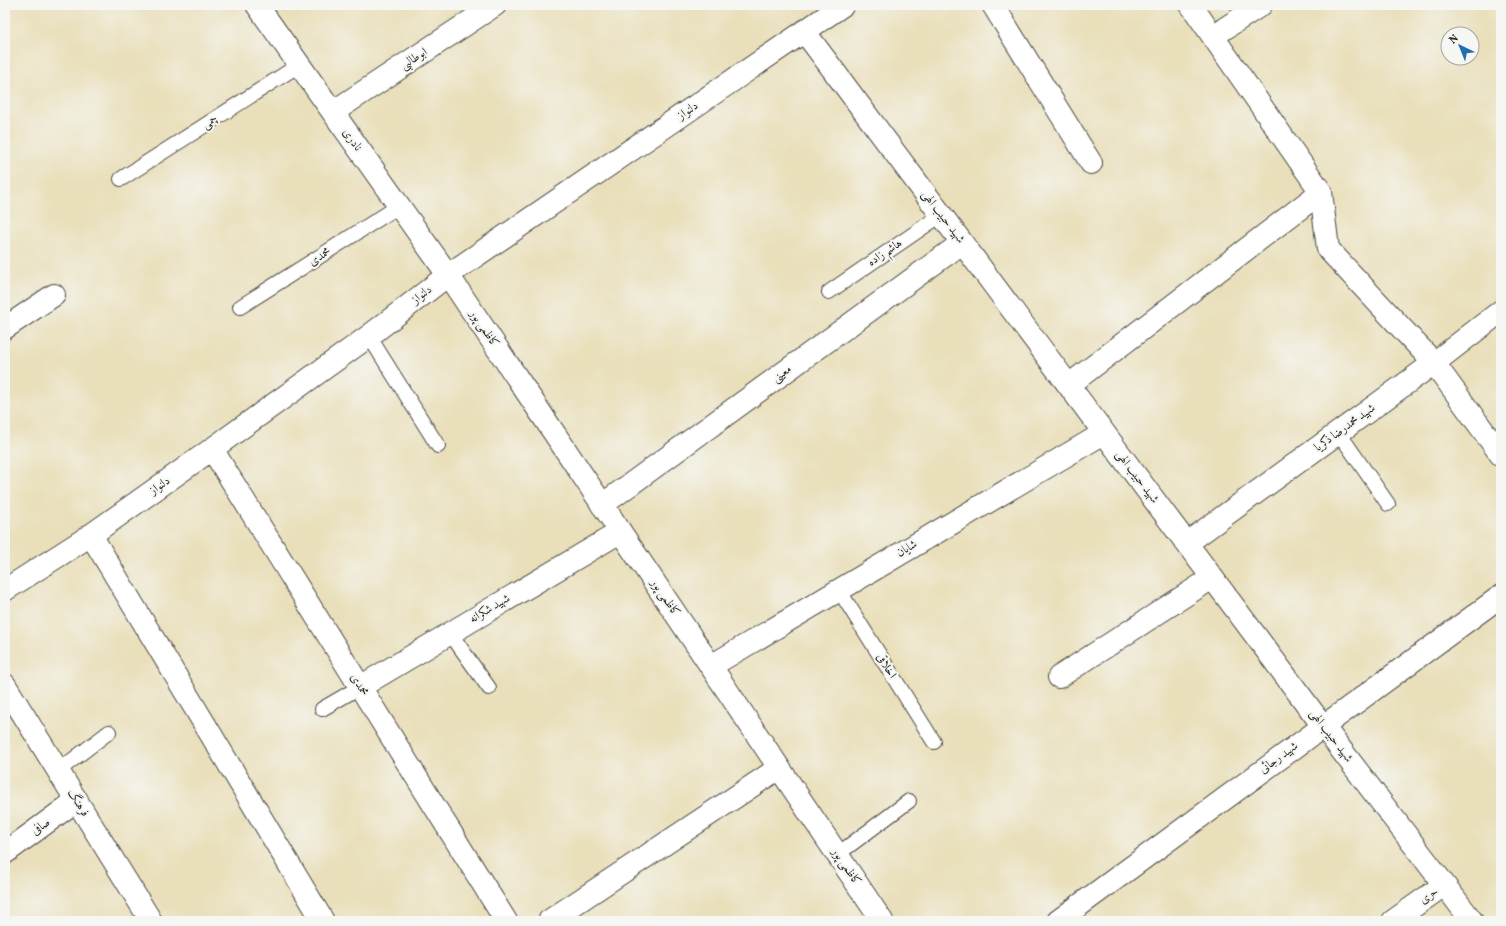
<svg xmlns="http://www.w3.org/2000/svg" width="1506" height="926" font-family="Vollkorn,Amiri,serif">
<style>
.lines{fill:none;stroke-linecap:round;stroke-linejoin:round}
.service-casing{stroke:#484640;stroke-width:16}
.minor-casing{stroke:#484640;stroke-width:24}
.tertiary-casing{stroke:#484640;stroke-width:24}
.service{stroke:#fff;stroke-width:14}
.minor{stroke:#fff;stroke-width:22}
.tertiary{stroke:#fff;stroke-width:22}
.labels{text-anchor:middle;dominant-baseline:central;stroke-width:4;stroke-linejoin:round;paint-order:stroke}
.street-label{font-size:12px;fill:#2b2b2b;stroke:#f6f6f2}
</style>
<rect width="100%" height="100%" fill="#f6f6f2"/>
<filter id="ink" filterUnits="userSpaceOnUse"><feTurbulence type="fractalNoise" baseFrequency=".025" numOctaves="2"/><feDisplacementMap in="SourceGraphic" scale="8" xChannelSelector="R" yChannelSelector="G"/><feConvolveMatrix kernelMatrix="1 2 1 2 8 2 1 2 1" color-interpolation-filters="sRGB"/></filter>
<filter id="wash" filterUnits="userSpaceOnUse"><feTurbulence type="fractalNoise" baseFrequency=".012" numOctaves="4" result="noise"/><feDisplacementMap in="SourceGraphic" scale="16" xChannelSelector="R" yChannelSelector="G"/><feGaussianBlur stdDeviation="0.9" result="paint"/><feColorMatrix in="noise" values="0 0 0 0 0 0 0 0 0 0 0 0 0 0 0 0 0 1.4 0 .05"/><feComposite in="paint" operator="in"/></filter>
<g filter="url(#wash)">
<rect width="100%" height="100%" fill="#e9dfba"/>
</g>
<g filter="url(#ink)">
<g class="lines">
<defs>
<g id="service">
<path d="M121,179L299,65"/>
<path d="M829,292L941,215"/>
<path d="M240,307L399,206"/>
<path d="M369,336L438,446"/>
<path d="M1339,433L1388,504"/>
<path d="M839,590L934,742"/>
<path d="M450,633L489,688"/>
<path d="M322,709L360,687"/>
<path d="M58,771L109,732"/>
<path d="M838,854L909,801"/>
</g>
<g id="minor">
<path d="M993,5L1091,163"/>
<path d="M1191,5L1321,192L1328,249L1434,363L1501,455"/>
<path d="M804,31L1323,726L1472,921"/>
<path d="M1213,36L1261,5"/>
<path d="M333,112L495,5"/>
<path d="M5,328L54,295"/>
<path d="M1069,385L1321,192"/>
<path d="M212,449L506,921"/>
<path d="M602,505L962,243"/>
<path d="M91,535L323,921"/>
<path d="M1187,543L1434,363L1501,311"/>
<path d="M5,590L91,535L212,449L369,336L448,275L843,5"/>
<path d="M711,666L1104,433"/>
<path d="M1059,677L1212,578"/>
<path d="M5,685L151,921"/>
<path d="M360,687L620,532"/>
<path d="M5,853L77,800"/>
<path d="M549,921L779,768"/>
<path d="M1058,921L1501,596"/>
<path d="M1393,921L1444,885"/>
</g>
<path id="tertiary" d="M257,5L448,275L882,921"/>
</defs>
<!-- service casing -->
<use href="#service" class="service-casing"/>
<!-- minor casing -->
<use href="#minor" class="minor-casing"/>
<!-- tertiary casing -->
<use href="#tertiary" class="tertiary-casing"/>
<!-- service -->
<use href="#service" class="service"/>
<!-- minor -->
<use href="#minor" class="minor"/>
<!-- tertiary -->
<use href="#tertiary" class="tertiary"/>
</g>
</g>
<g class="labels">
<!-- street labels -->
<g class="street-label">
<text transform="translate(414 59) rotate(-33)">ابوطالبی</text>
<text transform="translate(688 111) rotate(-34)">دلنواز</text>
<text transform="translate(210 122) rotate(-33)">چمی</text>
<text transform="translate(352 140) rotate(55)">نادری</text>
<text transform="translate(943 217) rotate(53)">شهید حبیب الهی</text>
<text transform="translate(885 253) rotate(-34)">هاشم زاده</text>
<text transform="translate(320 257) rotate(-33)">محمدی</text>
<text transform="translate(422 295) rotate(-38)">دلنواز</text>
<text transform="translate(484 329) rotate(56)">کاظمی پور</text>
<text transform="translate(782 374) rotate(-36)">معینی</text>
<text transform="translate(1345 428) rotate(-36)">شهید محمدرضا ذکریا</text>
<text transform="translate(1137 477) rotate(53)">شهید حبیب الهی</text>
<text transform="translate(160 486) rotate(-35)">دلنواز</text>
<text transform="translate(907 549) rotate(-31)">شایان</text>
<text transform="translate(665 598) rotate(56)">کاظمی پور</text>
<text transform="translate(490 609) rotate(-31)">شهید شکرانه</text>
<text transform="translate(886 666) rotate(58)">اخلاقی</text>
<text transform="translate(359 685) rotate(58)">محمدی</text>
<text transform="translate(1331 736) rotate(53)">شهید حبیب الهی</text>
<text transform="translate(1279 758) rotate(-36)">شهید رجائی</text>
<text transform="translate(78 803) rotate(58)">فرهنگ</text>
<text transform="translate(41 827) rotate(-36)">صافی</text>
<text transform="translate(846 867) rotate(56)">کاظمی پور</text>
<text transform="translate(1429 896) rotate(-35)">حری</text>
</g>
</g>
<!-- margin -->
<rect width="1506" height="926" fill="none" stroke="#f6f6f2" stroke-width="20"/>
<!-- north arrow -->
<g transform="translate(1460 46) rotate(317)"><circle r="19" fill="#f6f6f2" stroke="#a5a5a2"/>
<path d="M0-3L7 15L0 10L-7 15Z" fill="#1f6fb2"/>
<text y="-6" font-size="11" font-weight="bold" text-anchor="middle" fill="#2b2b2b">N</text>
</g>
</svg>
